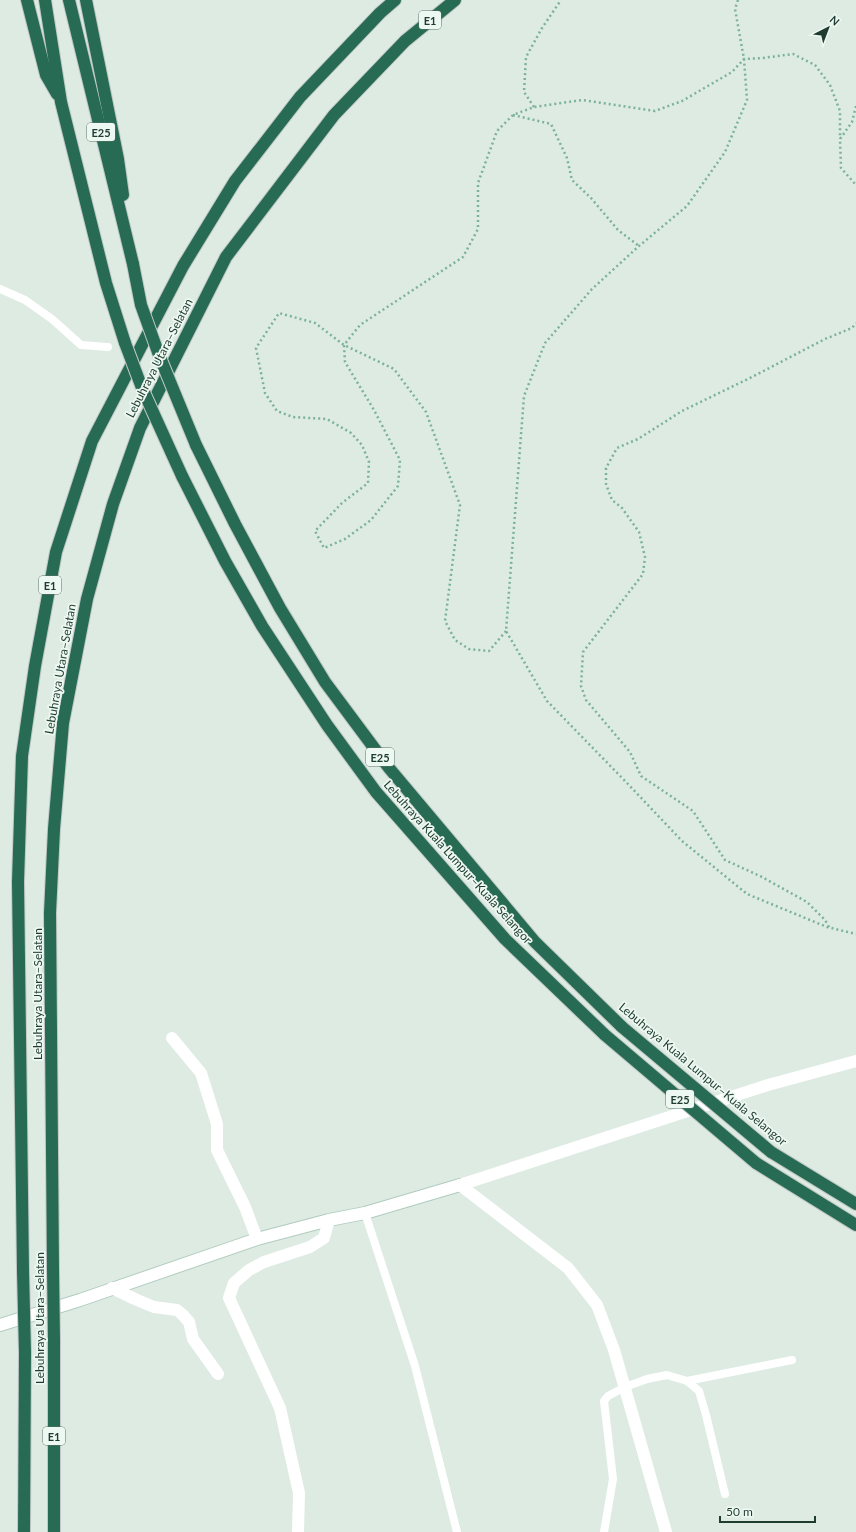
<svg xmlns="http://www.w3.org/2000/svg" width="856" height="1532" font-family="Lato,sans-serif">
<style>
.lines{fill:none;stroke-linecap:round;stroke-linejoin:round}
.secondary-casing{stroke:#b0ccbe;stroke-width:14}
.highway-casing{stroke:#c0c8c5;stroke-width:14}
.path{stroke:#7bb299;stroke-width:2.5;stroke-dasharray:2 3;stroke-linecap:butt}
.lane{stroke:#fff;stroke-width:8}
.street{stroke:#fff;stroke-width:12}
.secondary{stroke:#fff;stroke-width:12}
.highway{stroke:#276b54;stroke-width:12}
.highway-bridge-casing{stroke:#c0c8c5;stroke-width:14;stroke-linecap:butt}
.highway-bridge{stroke:#276b54;stroke-width:12}
.labels{text-anchor:middle;dominant-baseline:central;stroke-width:3.5;stroke-linejoin:round;paint-order:stroke}
.shield{fill:#eef8f2;stroke:#5c746a;stroke-width:1}
.shield-label{font-size:11px;font-weight:bold;fill:#1e3c30}
.street-label{font-size:12px;fill:#1e3c30;stroke:#eef8f2}
</style>
<rect width="100%" height="100%" fill="#deebe3"/>
<g class="lines">
<defs>
<path id="secondary" d="M0,1325L80,1300L257,1239L329,1220L365,1213L460,1185"/>
<g id="highway">
<path d="M27,0L46,75L57,94"/>
<path d="M45,0L61,102L106,283L125,343"/>
<path d="M69,0L133,264"/>
<path d="M86,0L118,159L123,195"/>
<path d="M196,445L235,524L280,608L325,682L389,768L535,942L622,1027"/>
<path d="M182,476L225,561L262,626L327,725L376,792L505,939L605,1035"/>
<path d="M771,1152L856,1204"/>
<path d="M756,1163L856,1225"/>
<path d="M53,1269L50,913L54,829L63,723L87,599L113,504L140,428L226,257L334,115L405,41L455,0"/>
<path d="M23,1271L18,882L22,756L35,666L56,552L92,441L183,266L235,181L300,97L380,13L395,0"/>
<path d="M54,1340V1532"/>
<path d="M24,1532L25,1353"/>
</g>
</defs>
<!-- secondary casing -->
<use href="#secondary" class="secondary-casing"/>
<!-- highway casing -->
<use href="#highway" class="highway-casing"/>
<!-- path -->
<g class="path">
<path d="M738,0L735,9L744,59L747,100L725,152L687,206L639,246L592,289L545,343L524,396L506,631L547,701L627,783L682,841L747,894L827,927L856,934"/>
<path d="M856,106L852,122L840,139L841,168L856,185"/>
<path d="M534,107L524,92L526,57L542,28L561,0"/>
<path d="M513,115L551,124L567,158L572,180L591,198L618,230L639,246"/>
<path d="M506,631L489,651L469,649L455,640L445,621L460,505L426,412L394,369L344,345L315,323L279,313L256,348L265,393L277,411L293,417L327,419L351,433L362,445L369,462L368,483L342,503L315,531L324,548L345,539L371,520L398,486L400,460L374,410L345,362L344,345L360,325L463,257L478,229V183L497,131L513,115L534,107L582,100L655,111L682,101L732,72L744,59L763,58L793,54L815,65L830,85L840,111V139"/>
<path d="M829,927L825,920L807,902L762,877L725,860L693,811L641,776L630,752L586,700L581,686L583,652L643,574L645,557L639,532L622,508L612,500L606,484V468L617,448L638,439L682,411L752,377L825,339L852,328L856,323"/>
</g>
<!-- lane -->
<g class="lane">
<path d="M0,289L25,300L52,319L81,345L108,347"/>
<path d="M365,1213L415,1366L457,1532"/>
<path d="M687,1381L792,1360"/>
<path d="M604,1532L613,1479L604,1401L608,1396L625,1387L647,1379L667,1375L687,1381L699,1391L706,1415L725,1494"/>
</g>
<!-- street -->
<g class="street">
<path d="M172,1038L201,1073L217,1124V1150L245,1207L257,1239"/>
<path d="M460,1185L568,1268L597,1305L614,1350L666,1532"/>
<path d="M460,1185L768,1085L856,1061"/>
<path d="M112,1288L137,1300L154,1307L177,1310L183,1315L189,1322L193,1339L218,1374"/>
<path d="M298,1532L299,1493L280,1408L229,1298L234,1283L249,1270L264,1262L310,1247L324,1238L329,1220"/>
</g>
<!-- secondary -->
<use href="#secondary" class="secondary"/>
<!-- highway -->
<use href="#highway" class="highway"/>
<defs>
<g id="highway-bridge">
<path d="M133,264L141,305L159,355L196,445"/>
<path d="M125,343L142,388L182,476"/>
<path d="M622,1027L771,1152"/>
<path d="M605,1035L756,1163"/>
<path d="M53,1269L54,1340"/>
<path d="M23,1271L25,1353"/>
</g>
</defs>
<!-- highway-bridge casing -->
<use href="#highway-bridge" class="highway-bridge-casing"/>
<!-- highway-bridge -->
<use href="#highway-bridge" class="highway-bridge"/>
</g>
<g class="labels">
<!-- shield labels -->
<g class="shield">
<rect x="419" y="11" width="22" height="18" rx="3"/>
<rect x="87" y="123" width="28" height="18" rx="3"/>
<rect x="39" y="576" width="22" height="18" rx="3"/>
<rect x="366" y="748" width="28" height="18" rx="3"/>
<rect x="666" y="1090" width="28" height="18" rx="3"/>
<rect x="43" y="1427" width="22" height="18" rx="3"/>
</g>
<g class="shield-label">
<text x="430" y="20">E1</text>
<text x="101" y="132">E25</text>
<text x="50" y="585">E1</text>
<text x="380" y="757">E25</text>
<text x="680" y="1099">E25</text>
<text x="54" y="1436">E1</text>
</g>
<!-- street labels -->
<g class="street-label">
<text transform="translate(159 358) rotate(-63)">Lebuhraya Utara–Selatan</text>
<text transform="translate(60 669) rotate(-80)">Lebuhraya Utara–Selatan</text>
<text transform="translate(458 862) rotate(48)">Lebuhraya Kuala Lumpur–Kuala Selangor</text>
<text transform="translate(37 994) rotate(-90)">Lebuhraya Utara–Selatan</text>
<text transform="translate(703 1074) rotate(40)">Lebuhraya Kuala Lumpur–Kuala Selangor</text>
<text transform="translate(39 1318) rotate(-90)">Lebuhraya Utara–Selatan</text>
</g>
</g>
<!-- north arrow -->
<g transform="translate(828 28) rotate(42)" stroke="#eef8f2" stroke-width="3" paint-order="stroke">
<path d="M0-3L7 15L0 10L-7 15Z" fill="#1e3c30"/>
<text y="-6" font-size="11" font-weight="bold" text-anchor="middle" fill="#1e3c30">N</text>
</g>
<!-- scale -->
<path d="M720 1516v6h95v-6" fill="none" stroke="#1e3c30" stroke-width="2"/>
<text x="726" y="1516" font-size="12" fill="#1e3c30" stroke="#eef8f2" stroke-width="3" paint-order="stroke">50 m</text>
</svg>
